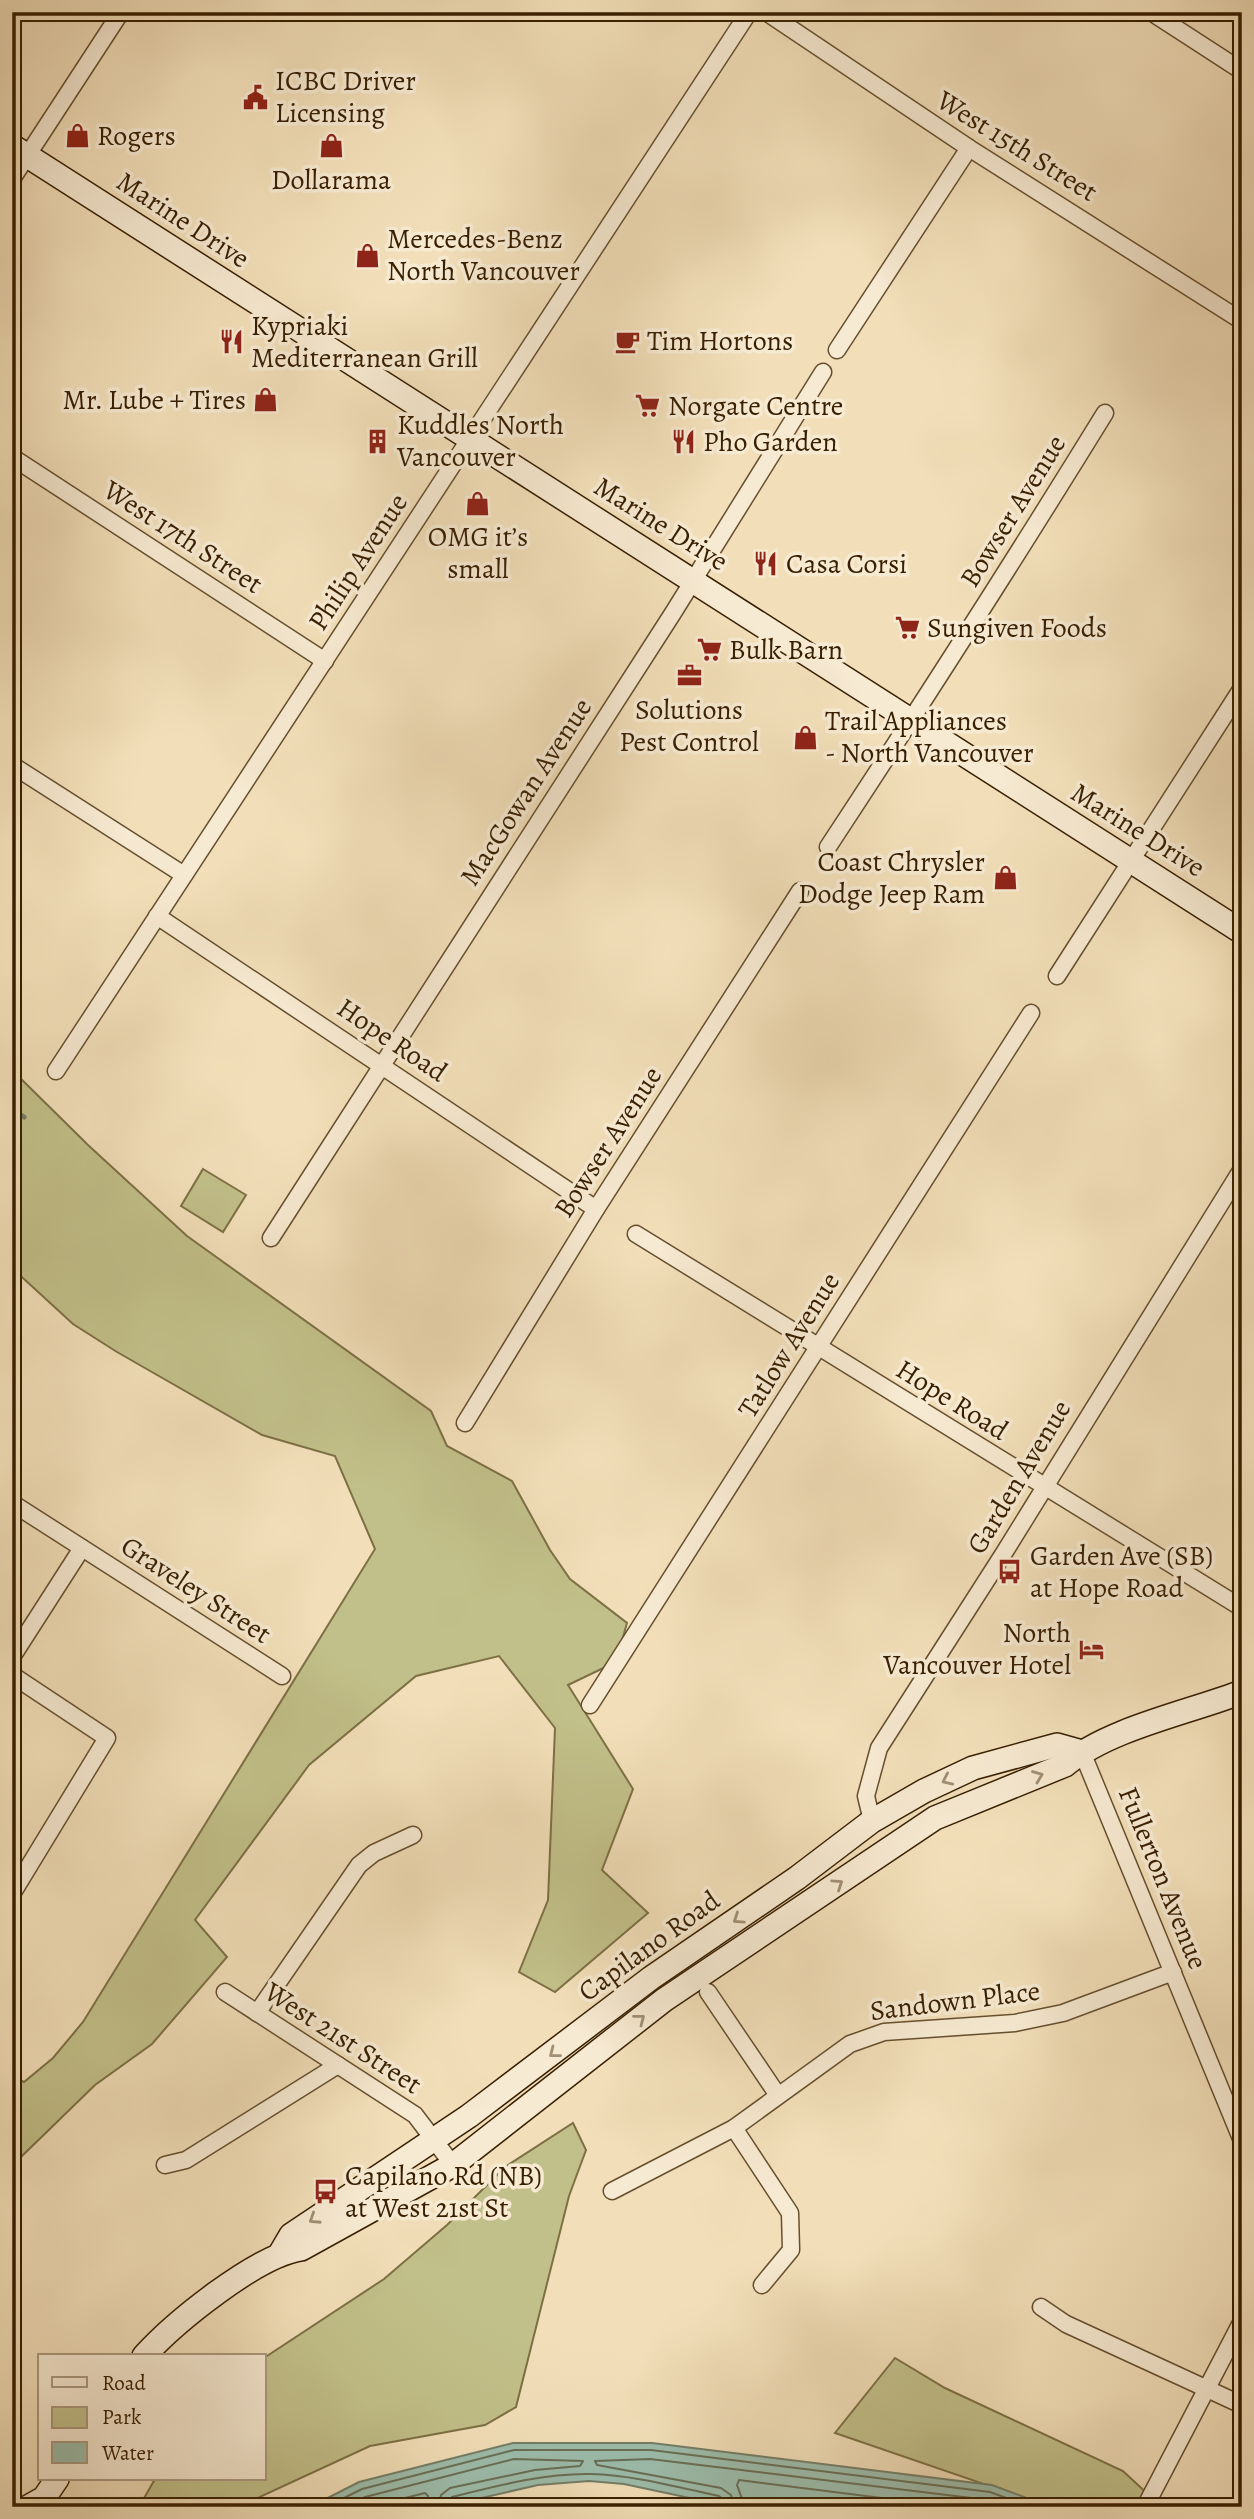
<svg xmlns="http://www.w3.org/2000/svg" width="1254" height="2519" font-family="Alegreya,serif">
<style>
.green{fill:#c2c08a;stroke:#7d7045;stroke-width:2}
.water{fill:#9cbdac;stroke:#747e67;stroke-width:2}
.lines{fill:none;stroke-linecap:round;stroke-linejoin:round}
.shore{stroke:#6a6e56;stroke-width:2}
.stream{stroke:#747e67;stroke-width:5}
.minor-casing{stroke:#664f2e;stroke-width:19}
.secondary-casing{stroke:#381f00;stroke-width:26}
.minor{stroke:#f7ead2;stroke-width:16}
.secondary{stroke:#f7ead2;stroke-width:23}
.oneway{stroke:#a18f74}
.labels{text-anchor:middle;dominant-baseline:central;stroke-width:7;stroke-linejoin:round;paint-order:stroke}
.poi-label{font-size:28px;fill:#381f00;stroke:#f7ead2;text-anchor:start}
.street-label{font-size:28px;fill:#381f00;stroke:#f7ead2}
</style>
<rect width="100%" height="100%" fill="#f2dfb9"/>
<filter id="stains"><feTurbulence type="fractalNoise" baseFrequency=".00286" numOctaves="4"/><feColorMatrix values="0 0 0 0 .2 0 0 0 0 .09 0 0 0 0 .02 0 0 0 .5 -.17"/></filter>
<radialGradient id="worn" r=".72"><stop offset=".6" stop-color="#630" stop-opacity="0"/><stop offset="1" stop-color="#630" stop-opacity=".3"/></radialGradient>
<!-- green -->
<g class="green">
<path d="M12,1070L88,1145L187,1236L431,1411L447,1446L512,1481L550,1550L570,1579L627,1623L616,1662L568,1685L633,1789L602,1870L648,1913L555,1992L519,1972L548,1900L555,1728L499,1656L416,1676L309,1765L195,1920L227,1957L152,2044L95,2085L22,2156L12,2151V2076L24,2082L53,2058L83,2022L375,1549L335,1456L262,1435L117,1352L73,1324L12,1268Z"/>
<path d="M203,1169L246,1195L223,1232L181,1206Z"/>
<path d="M573,2123L586,2150L569,2196L516,2407L485,2425L370,2446L238,2507H139L155,2479H264V2358L384,2279L447,2225L505,2167Z"/>
<path d="M895,2358L945,2388L1123,2471L1152,2498L1173,2507H1051L835,2433Z"/>
</g>
<!-- water -->
<path class="water" d="M513,2443H652L992,2485L1051,2507H732L624,2484L589,2481L538,2485L442,2507H310L359,2482Z"/>
<g class="lines">
<!-- shore -->
<g class="shore">
<path d="M326,2507L362,2489L514,2450H651L990,2492L1031,2507"/>
<path d="M345,2507L365,2497L514,2459L583,2461L580,2466L535,2470L450,2488L441,2495L438,2507"/>
<path d="M369,2507L425,2493L428,2496L427,2507"/>
<path d="M446,2507L452,2497C496,2486 545,2473 591,2474C633,2475 677,2487 719,2496L724,2500L725,2507"/>
<path d="M734,2507L731,2495L721,2488L597,2465L595,2461L650,2459L988,2500L1006,2507"/>
<path d="M745,2507L737,2485L739,2480L954,2507"/>
</g>
<!-- stream -->
<path class="stream" d="M12,1109L24,1117"/>
<defs>
<g id="minor">
<path d="M766,12L969,148L1242,321"/>
<path d="M1151,12L1242,71"/>
<path d="M12,179L121,12"/>
<path d="M837,350L969,148"/>
<path d="M12,457L325,661"/>
<path d="M12,765L184,875"/>
<path d="M828,847C922,704 1015,559 1105,413"/>
<path d="M157,916L596,1209"/>
<path d="M1057,976L1242,688"/>
<path d="M56,1071L749,12"/>
<path d="M636,1234L1242,1608"/>
<path d="M271,1238L673,613L823,372"/>
<path d="M465,1423L596,1209L800,891"/>
<path d="M12,1503L282,1676"/>
<path d="M12,1657L82,1548"/>
<path d="M12,1675L107,1738L12,1894"/>
<path d="M590,1705L1031,1013"/>
<path d="M1082,1752L1242,2141"/>
<path d="M872,1821L866,1796L879,1748L1004,1553L1242,1169"/>
<path d="M225,1992L415,2115L453,2165"/>
<path d="M708,1992L777,2094"/>
<path d="M257,2013L359,1865L374,1853L413,1835"/>
<path d="M734,2128L790,2213L791,2250L762,2285"/>
<path d="M165,2165L186,2160L338,2065"/>
<path d="M612,2191L734,2128L850,2044L884,2032L1015,2023L1063,2013L1173,1972"/>
<path d="M1041,2307L1066,2324L1242,2405"/>
<path d="M1145,2507L1242,2321"/>
</g>
<g id="secondary">
<path d="M12,146L1242,932"/>
<path d="M281,2252L291,2235L469,2116L651,1978L797,1878L872,1821L924,1791L973,1768L1057,1745L1082,1752"/>
<path d="M144,2356C175,2322 256,2256 301,2249L453,2165L664,2000L935,1818L1065,1765C1110,1728 1187,1713 1242,1692"/>
<path d="M28,2507L44,2498L57,2479"/>
</g>
</defs>
<!-- minor casing -->
<use href="#minor" class="minor-casing"/>
<!-- secondary casing -->
<use href="#secondary" class="secondary-casing"/>
<!-- minor -->
<use href="#minor" class="minor"/>
<!-- secondary -->
<use href="#secondary" class="secondary"/>
</g>
<!-- one-way arrows -->
<defs><path id="oneway-chevron" d="M-2-3.5L2.5 0L-2 3.5" fill="none" stroke-width="1.6" stroke-linecap="round" stroke-linejoin="round" transform="scale(1.75)"/></defs>
<g class="oneway">
<use href="#oneway-chevron" transform="translate(1038 1776) rotate(-21)"/>
<use href="#oneway-chevron" transform="translate(947 1780) rotate(155)"/>
<use href="#oneway-chevron" transform="translate(838 1884) rotate(-34)"/>
<use href="#oneway-chevron" transform="translate(738 1919) rotate(146)"/>
<use href="#oneway-chevron" transform="translate(640 2019) rotate(-38)"/>
<use href="#oneway-chevron" transform="translate(554 2053) rotate(142)"/>
<use href="#oneway-chevron" transform="translate(314 2219) rotate(147)"/>
</g>
<!-- icons -->
<defs>
<symbol id="civic-bare" viewBox="-9 -9 18 18"><path d="M-.6-6.5H3V-4.5H.6V-3L4-1V1h2V6H-6V1h2V-1L-.6-3ZM-1.2 2.5V6h2.4V2.5Z" fill="#8f2418" stroke="#f7ead2" stroke-width="2.5" paint-order="stroke"/></symbol>
<symbol id="shop-bare" viewBox="-9 -9 18 18"><path d="M-5-2.5h2.3a2.7 3.5 0 0 1 5.4 0H5L5.5 6h-11ZM-1.5-2.5h3a1.5 2.3 0 0 0-3 0Z" fill="#8f2418" stroke="#f7ead2" stroke-width="2.5" paint-order="stroke"/></symbol>
<symbol id="cafe-bare" viewBox="-9 -9 18 18"><path d="M-5.5-4.5H6V0H3Q3 3.5 0 3.5H-2.5Q-5.5 3.5-5.5 0ZM3-3.2v2h1.7v-2ZM-6 4.5H4V6H-6Z" fill="#8f2418" stroke="#f7ead2" stroke-width="2.5" paint-order="stroke"/></symbol>
<symbol id="restaurant-bare" viewBox="-9 -9 18 18"><path d="M-5-6h1v4h1v-4h1v4h1v-4h1v5L-1.5 .5V6h-2V.5L-5-1ZM5-6V6H3V1.5H1.5Q1.5-4 5-6Z" fill="#8f2418" stroke="#f7ead2" stroke-width="2.5" paint-order="stroke"/></symbol>
<symbol id="supermarket-bare" viewBox="-9 -9 18 18"><path d="M-6-5.5h2.5l.6 2H6L4.5 2H-2.5L-4.4-4H-6ZM-1.5 3.2a1.3 1.3 0 1 0 .1 0ZM3 3.2a1.3 1.3 0 1 0 .1 0Z" fill="#8f2418" stroke="#f7ead2" stroke-width="2.5" paint-order="stroke"/></symbol>
<symbol id="building-bare" viewBox="-9 -9 18 18"><path d="M-4-6H4V6H1V3H-1V6H-4ZM-2.5-4.3h1.7v1.8h-1.7ZM.8-4.3h1.7v1.8H.8ZM-2.5-1h1.7V.8h-1.7ZM.8-1h1.7V.8H.8Z" fill="#8f2418" stroke="#f7ead2" stroke-width="2.5" paint-order="stroke"/></symbol>
<symbol id="office-bare" viewBox="-9 -9 18 18"><path d="M-6-3h4V-5.5h4V-3h4V5H-6ZM-1-4.5V-3h2v-1.5ZM-6 0V1H6V0Z" fill="#8f2418" stroke="#f7ead2" stroke-width="2.5" paint-order="stroke"/></symbol>
<symbol id="bus-bare" viewBox="-9 -9 18 18"><path d="M-5-6H5V4H4V6H2V4H-2V6H-4V4H-5ZM-3.5-4V0h7V-4ZM-3.5 1.2v1.5H-2V1.2ZM2 1.2v1.5H3.5V1.2Z" fill="#8f2418" stroke="#f7ead2" stroke-width="2.5" paint-order="stroke"/></symbol>
<symbol id="hotel-bare" viewBox="-9 -9 18 18"><path d="M-6-4.5h1.5V1H6V5H4.5V3h-9V5H-6ZM-4 0a1.8 1.8 0 1 1 3.6 0ZM.5 0V-2.5h3Q6-2.5 6 0Z" fill="#8f2418" stroke="#f7ead2" stroke-width="2.5" paint-order="stroke"/></symbol>
</defs>
<g fill-rule="evenodd">
<use href="#civic-bare" x="238" y="80" width="35" height="35"/>
<use href="#shop-bare" x="60" y="118" width="35" height="35"/>
<use href="#shop-bare" x="314" y="128" width="35" height="35"/>
<use href="#shop-bare" x="350" y="238" width="35" height="35"/>
<use href="#cafe-bare" x="610" y="324" width="35" height="35"/>
<use href="#restaurant-bare" x="214" y="324" width="35" height="35"/>
<use href="#shop-bare" x="248" y="382" width="35" height="35"/>
<use href="#supermarket-bare" x="630" y="388" width="35" height="35"/>
<use href="#building-bare" x="360" y="424" width="35" height="35"/>
<use href="#restaurant-bare" x="666" y="424" width="35" height="35"/>
<use href="#shop-bare" x="460" y="486" width="35" height="35"/>
<use href="#restaurant-bare" x="748" y="546" width="35" height="35"/>
<use href="#supermarket-bare" x="890" y="610" width="35" height="35"/>
<use href="#supermarket-bare" x="692" y="632" width="35" height="35"/>
<use href="#office-bare" x="672" y="658" width="35" height="35"/>
<use href="#shop-bare" x="788" y="720" width="35" height="35"/>
<use href="#shop-bare" x="988" y="860" width="35" height="35"/>
<use href="#bus-bare" x="992" y="1554" width="35" height="35"/>
<use href="#hotel-bare" x="1074" y="1632" width="35" height="35"/>
<use href="#bus-bare" x="308" y="2174" width="35" height="35"/>
</g>
<g class="labels">
<!-- poi labels -->
<g class="poi-label">
<text x="275" y="81">ICBC Driver<tspan x="275" dy="32">Licensing</tspan></text>
<text x="97" y="136">Rogers</text>
<text x="331" y="180" text-anchor="middle">Dollarama</text>
<text x="387" y="239">Mercedes-Benz<tspan x="387" dy="32">North Vancouver</tspan></text>
<text x="251" y="326">Kypriaki<tspan x="251" dy="32">Mediterranean Grill</tspan></text>
<text x="647" y="341">Tim Hortons</text>
<text x="246" y="400" text-anchor="end">Mr. Lube + Tires</text>
<text x="668" y="406">Norgate Centre</text>
<text x="397" y="425">Kuddles North<tspan x="397" dy="32">Vancouver</tspan></text>
<text x="703" y="442">Pho Garden</text>
<text x="478" y="537" text-anchor="middle">OMG it’s<tspan x="478" dy="32">small</tspan></text>
<text x="786" y="564">Casa Corsi</text>
<text x="927" y="628">Sungiven Foods</text>
<text x="729" y="650">Bulk Barn</text>
<text x="689" y="710" text-anchor="middle">Solutions<tspan x="689" dy="32">Pest Control</tspan></text>
<text x="825" y="721">Trail Appliances<tspan x="825" dy="32">- North Vancouver</tspan></text>
<text x="985" y="862" text-anchor="end">Coast Chrysler<tspan x="985" dy="32">Dodge Jeep Ram</tspan></text>
<text x="1030" y="1556">Garden Ave (SB)<tspan x="1030" dy="32">at Hope Road</tspan></text>
<text x="1071" y="1633" text-anchor="end">North<tspan x="1071" dy="32">Vancouver Hotel</tspan></text>
<text x="345" y="2176">Capilano Rd (NB)<tspan x="345" dy="32">at West 21st St</tspan></text>
</g>
<!-- street labels -->
<g class="street-label">
<text transform="translate(1017 146) rotate(32)">West 15th Street</text>
<text transform="translate(183 220) rotate(33)">Marine Drive</text>
<text transform="translate(1013 511) rotate(-58)">Bowser Avenue</text>
<text transform="translate(661 524) rotate(32)">Marine Drive</text>
<text transform="translate(183 537) rotate(33)">West 17th Street</text>
<text transform="translate(358 562) rotate(-57)">Philip Avenue</text>
<text transform="translate(526 792) rotate(-57)">MacGowan Avenue</text>
<text transform="translate(1138 830) rotate(32)">Marine Drive</text>
<text transform="translate(392 1040) rotate(34)">Hope Road</text>
<text transform="translate(608 1142) rotate(-57)">Bowser Avenue</text>
<text transform="translate(789 1345) rotate(-58)">Tatlow Avenue</text>
<text transform="translate(952 1400) rotate(32)">Hope Road</text>
<text transform="translate(1019 1477) rotate(-59)">Garden Avenue</text>
<text transform="translate(196 1590) rotate(33)">Graveley Street</text>
<text transform="translate(1163 1878) rotate(68)">Fullerton Avenue</text>
<text transform="translate(649 1946) rotate(-36)">Capilano Road</text>
<text transform="translate(955 2001) rotate(-7)">Sandown Place</text>
<text transform="translate(343 2038) rotate(33)">West 21st Street</text>
</g>
</g>
<!-- margin -->
<rect width="1254" height="2519" fill="none" stroke="#f2dfb9" stroke-width="42"/>
<rect x="14" y="14" width="1226" height="2491" fill="none" stroke="#381f00" stroke-width="3.5"/>
<rect x="21" y="21" width="1212" height="2477" fill="none" stroke="#381f00" stroke-width="2"/>
<!-- legend -->
<rect x="38" y="2354" width="228" height="126" fill="#f7ead2" stroke="#ab997e" stroke-width="2"/>
<rect x="52" y="2377" width="35" height="10" fill="#f7ead2" stroke="#ab997e" stroke-width="2"/>
<text x="102" y="2390" font-size="21" fill="#381f00">Road</text>
<rect x="52" y="2407" width="35" height="21" fill="#c2c08a" stroke="#ab997e" stroke-width="2"/>
<text x="102" y="2424" font-size="21" fill="#381f00">Park</text>
<rect x="52" y="2442" width="35" height="21" fill="#9cbdac" stroke="#ab997e" stroke-width="2"/>
<text x="102" y="2460" font-size="21" fill="#381f00">Water</text>
<rect width="100%" height="100%" filter="url(#stains)"/>
<rect width="100%" height="100%" fill="url(#worn)"/>
</svg>
